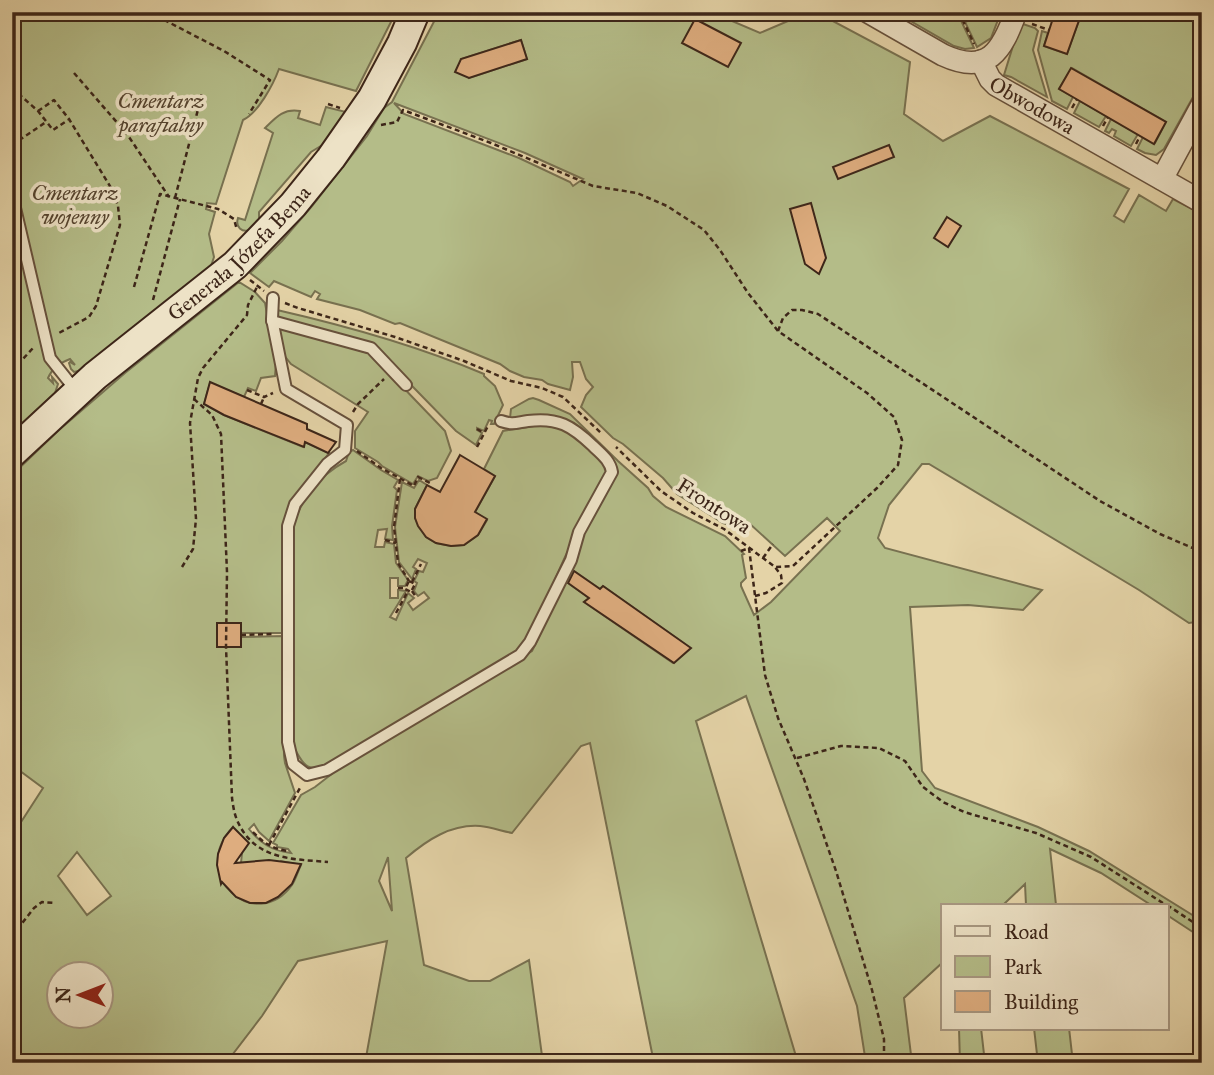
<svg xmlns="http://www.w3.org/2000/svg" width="1214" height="1075" font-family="'IM FELL Great Primer',serif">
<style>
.green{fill:#b4bc88;stroke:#787150;stroke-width:2;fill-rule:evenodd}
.building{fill:#dead7f;stroke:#3d2619;stroke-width:2}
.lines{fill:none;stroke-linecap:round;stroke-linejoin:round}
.lane-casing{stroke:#67513c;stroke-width:14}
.street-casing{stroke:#67513c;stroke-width:24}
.secondary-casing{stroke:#3d2619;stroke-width:32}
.path{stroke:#3d2619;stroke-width:2.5;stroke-dasharray:5 3.5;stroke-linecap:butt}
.lane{stroke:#ede2c6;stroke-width:10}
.street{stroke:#ede2c6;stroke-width:21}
.secondary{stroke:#ede2c6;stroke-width:28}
.labels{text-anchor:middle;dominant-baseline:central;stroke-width:7;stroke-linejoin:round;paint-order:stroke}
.park-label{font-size:21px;font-style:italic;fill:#55442f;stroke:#ede2c6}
.street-label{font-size:21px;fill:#3d2619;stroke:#ede2c6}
</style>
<rect width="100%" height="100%" fill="#e4d3a7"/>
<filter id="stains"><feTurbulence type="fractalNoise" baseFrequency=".00286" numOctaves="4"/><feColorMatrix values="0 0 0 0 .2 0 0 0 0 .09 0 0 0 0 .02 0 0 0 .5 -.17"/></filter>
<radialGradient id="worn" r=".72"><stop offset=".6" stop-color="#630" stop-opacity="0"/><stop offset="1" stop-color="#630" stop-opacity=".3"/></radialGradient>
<!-- green -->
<g class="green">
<path d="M12,12H396L356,91L279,69C273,85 258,113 243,120L216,204L207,203L206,209L215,212L209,234L214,257L211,266L153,315L82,370L74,372L71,369L69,363L70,362L75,365L70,359C60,363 53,367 48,378L53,383L52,377L58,384L55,393L12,433Z"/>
<path d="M439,12H711L760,33L809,12H816L910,62L904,114L943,141L990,116L1129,189L1114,216L1124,222L1139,195L1166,211L1173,199L1202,214V621L1189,623L1139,590L929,464H922L889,505L878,538L885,548L1042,590L1023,610L968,605L910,607L922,771L935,788L1038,827L1089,851L1202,921V938L1167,915V905H1151L1101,873L1050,849L1056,905H1026L1025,884L1003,905H943V962L904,998L912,1063H866L857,1006L746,696L696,721L798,1063H654L590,743L581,746L512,833C502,831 490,827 480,826C451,824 427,840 406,858L424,965L469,981H490L529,960L543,1063H365L387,941L298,961L262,1016L226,1063H12V836L43,788L12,765V475L59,430L125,373L239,282L255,292L265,303L276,362L275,376L261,378L256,391L248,388L244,397L210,383L204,404L224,415L303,447L305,442L329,453L292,503L283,633H241L240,623L217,624L218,647H240L241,637L283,636L284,756L285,763L295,793L269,841L259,832L254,824L249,829C260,843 272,851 291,853L288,849L277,847V845L273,843L301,795L315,787L342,766L532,651L576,561L580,541L615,475L569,423L510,418L511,409L529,399L533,398L539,400L570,414L618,461L648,488L653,496L666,507L725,536L744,554L742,555L746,578L741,583V586L754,615L771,602L840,531L827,518L785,556L749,523L742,520L737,527L723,523L677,494L663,478L623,444L613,438L581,407L586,395L593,387L586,379L580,362H572L573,377L570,390L548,384L542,380L524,377L510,371L500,364L400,323L395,324L360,310L317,299L320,294L315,291L311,297L274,281L269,287L250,273L282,241L312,206L367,136L384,108L392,102ZM521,40L527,59L469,78L461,59ZM394,103L525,153L583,179L573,186L570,182L519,158L404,114ZM574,571L600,589L603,586L690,648L673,663L584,602L589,598L568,583ZM233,827L242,853L241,863L271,877L281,861L301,865C298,871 296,879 292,885C256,935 187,875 233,827ZM77,852L111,896L87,915L58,876ZM388,857L392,911L379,881ZM60,974H102V1016H60Z"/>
<path d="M895,12H957L974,48L965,49L954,46Z"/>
<path d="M976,12H1001L991,38L977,47L965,22L977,17Z"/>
<path d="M1082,12H1191L1202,17L1200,32L1202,33V81L1164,149L1156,155L1145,153L1137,149L1143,137L1155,143L1166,122L1072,68L1059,89L1073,97L1067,109L1052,101L1038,50L1042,31L1048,33L1044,46L1067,54Z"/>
<path d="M1020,23L1035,28L1038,31L1033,50L1047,97L1011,77L1004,75Z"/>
<path d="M1080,101L1106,116L1099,127L1074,113Z"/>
<path d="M326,107L346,112L324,144L311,152L259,212V221L250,230C242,233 235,227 238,218L245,220L273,133L265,128C276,117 284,108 300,111L298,118L320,125Z"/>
<path d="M1111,119L1138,134L1131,146L1114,136L1116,131L1112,129L1109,133L1105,131Z"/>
<path d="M277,310C347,326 418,346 484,374V376L495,386L503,405L494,424H491L492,421L489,420L484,431L477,428V430L482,433L476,445L456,431L374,347L281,321L276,316Z"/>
<path d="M277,325L371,354L445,431L451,451L437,478L428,481L418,476L413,484L382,466L378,462L355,448V431L368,412L291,364L283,354Z"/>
<path d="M551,423L585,442L608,469L605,479L565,557L531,633L515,653L329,766C304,771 305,766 293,746L292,527C303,497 317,477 346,461L349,452L353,450L381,470L398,480L394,487L397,490L392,526L393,540L385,539L387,529L378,530L375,547H384L385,542L394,544L396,563L408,580L405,586H398V578H390V598H398V590L406,591L390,617L396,620L408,593L414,598L408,603L413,610L429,598L424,592L418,596L414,591L417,583L414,581L419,571L423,572L427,563L418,559L413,567L416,569L412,579L399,562L395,527L402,482L414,488L419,480L427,485L415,509V518L426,537L436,543L451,546L464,545L478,535L487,520L475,512L495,476L484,469L503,431Z"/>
<path d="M959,1028H981L985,1063H960Z"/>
<path d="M1034,1028H1069L1073,1063H1038Z"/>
</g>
<!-- building -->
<g class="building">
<path d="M1055,12H1082L1067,54L1044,46Z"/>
<path d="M695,19L741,43L728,67L682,43Z"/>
<path d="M521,40L527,59L469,78L455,72L461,59Z"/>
<path d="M1071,68L1166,122L1154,144L1059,89Z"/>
<path d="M889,145L894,157L838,179L833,167Z"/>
<path d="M811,203L826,258L819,274L805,264L790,209Z"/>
<path d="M947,217L961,226L948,247L934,238Z"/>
<path d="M210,382L307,424V429L336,442L328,453L305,442L304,447L224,415L204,404Z"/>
<path d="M460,455L495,476L475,512L487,519L478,535L464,545L451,546L436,543L426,537L418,526L415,518V509L427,485L440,492Z"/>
<path d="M574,571L600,589L603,586L691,648L674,663L584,602L589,598L568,583Z"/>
<rect x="217" y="623" width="24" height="24"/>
<path d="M233,827L249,843L235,863L269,860L301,864L292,884L278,897L266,903H250L236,897L222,882L221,884L217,865L218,854L224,838Z"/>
</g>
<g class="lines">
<defs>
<g id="lane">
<path d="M12,195L50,358L77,392"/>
<path d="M273,298L272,319L286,389L347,425L345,450L327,464L295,504L288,526V742L293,764L307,775L327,770L520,655L530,642L571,560L579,532L612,472C610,460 601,454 593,446C572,426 558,417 528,421C515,423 513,425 501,421"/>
<path d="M272,321L371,348L406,385"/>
</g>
<g id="street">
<path d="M868,12L943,55C988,76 1002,51 1016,12"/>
<path id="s1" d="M981,61L990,79L996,85L1202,202"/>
<path d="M1162,179L1202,105"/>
</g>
<g id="secondary">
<path id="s2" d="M12,453L95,376L235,265L293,205L331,158L372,99L402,43L415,12"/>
</g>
</defs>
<!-- lane casing -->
<use href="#lane" class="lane-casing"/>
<!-- street casing -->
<use href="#street" class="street-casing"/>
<!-- secondary casing -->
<use href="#secondary" class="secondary-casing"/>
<!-- path -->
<g class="path">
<path d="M149,12L224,51L270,80L249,114"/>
<path d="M959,12L974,44"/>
<path d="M1032,24L1049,30"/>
<path d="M74,73L127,134L169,197"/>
<path d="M12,88L38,111L53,130L68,120"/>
<path d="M328,104L340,108"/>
<path d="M1072,108L1077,99"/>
<path d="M38,111L54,100L69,119L113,191L118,206L120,225L96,306L89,317L57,334"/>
<path d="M381,125L397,122L403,110L491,143L593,186L637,193L667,206L704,230L720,250L748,293L778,331L867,393L894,417L902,440L898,465L877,488L793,566L775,567L724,529L693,513L661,491L616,447"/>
<path d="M1103,126L1108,117"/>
<path d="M1136,144L1140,136"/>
<path d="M12,145L46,122"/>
<path d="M1193,158L1202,163"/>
<path d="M175,198L202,94"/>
<path d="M250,280L264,291"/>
<path d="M134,287L160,194L218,209L234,219L237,230"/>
<path d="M153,300L180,199"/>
<path d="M285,303L298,308L395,337L464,361L511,381L542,388L563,397L601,433"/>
<path d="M778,331L783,318L792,310H802L818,314L1100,501L1160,534L1202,552"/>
<path d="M12,371L33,348"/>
<path d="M247,390L264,397L273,393"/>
<path d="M194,399L212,415L221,434L227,572L226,647L232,798C233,805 234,813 237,820C254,860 292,859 328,862"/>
<path d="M261,404L264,397"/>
<path d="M353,412L358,404L384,379"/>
<path d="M477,429L484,433"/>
<path d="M477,447L488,426"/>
<path d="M357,451L381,468L414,486L418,477L430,483"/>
<path d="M400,479L394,527L398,563L409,581"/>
<path d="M385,540L396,543"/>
<path d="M749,548L765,675L778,718L804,779L836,871L872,990L884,1039V1063"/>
<path d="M741,551L749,548"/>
<path d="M763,558L773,544"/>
<path d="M182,567L193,549L196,519L190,423L198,378L203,368L247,315L248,305L257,287"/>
<path d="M409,581L415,584L411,592L405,589Z"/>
<path d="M412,582L421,564"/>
<path d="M398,588H406"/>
<path d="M412,591L416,597"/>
<path d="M755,596L766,593L782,583L781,575L775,567"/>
<path d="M396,613L408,591"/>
<path d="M241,635L274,634"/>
<path d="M797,758L841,746L879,748L905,761L923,787L943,802L964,812L1036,833L1091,857L1166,905"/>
<path d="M253,832C263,843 273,849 288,851"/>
<path d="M269,845L301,786"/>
<path d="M1167,905L1202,928"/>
<path d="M12,936L34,908L42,902L55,903"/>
</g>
<!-- lane -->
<use href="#lane" class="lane"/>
<!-- street -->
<use href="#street" class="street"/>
<!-- secondary -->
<use href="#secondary" class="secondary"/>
</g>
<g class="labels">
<!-- park labels -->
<g class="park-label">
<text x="161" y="101">Cmentarz<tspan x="161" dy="24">parafialny</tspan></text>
<text x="75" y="193">Cmentarz<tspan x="75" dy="24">wojenny</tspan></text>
</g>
<!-- street labels -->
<g class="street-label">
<text stroke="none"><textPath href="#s1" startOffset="70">Obwodowa</textPath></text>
<text stroke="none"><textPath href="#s2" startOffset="303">Generała Józefa Bema</textPath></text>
<text transform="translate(714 506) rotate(33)">Frontowa</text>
</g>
</g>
<!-- margin -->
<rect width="1214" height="1075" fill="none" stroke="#e4d3a7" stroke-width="42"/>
<rect x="14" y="14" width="1186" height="1047" fill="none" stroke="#3d2619" stroke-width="3.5"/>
<rect x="21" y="21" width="1172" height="1033" fill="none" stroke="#3d2619" stroke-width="2"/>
<!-- legend -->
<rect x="941" y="904" width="228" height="126" fill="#ede2c6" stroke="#a79781" stroke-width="2"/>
<rect x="955" y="926" width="35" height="10" fill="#ede2c6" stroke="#a79781" stroke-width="2"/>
<text x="1004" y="939" font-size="21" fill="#3d2619">Road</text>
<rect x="955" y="956" width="35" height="21" fill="#b4bc88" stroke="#a79781" stroke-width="2"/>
<text x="1004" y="974" font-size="21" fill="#3d2619">Park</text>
<rect x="955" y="991" width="35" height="21" fill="#dead7f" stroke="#a79781" stroke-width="2"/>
<text x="1004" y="1009" font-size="21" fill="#3d2619">Building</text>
<!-- north arrow -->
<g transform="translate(80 995) rotate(270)"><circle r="33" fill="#ede2c6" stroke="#a79781" stroke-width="2"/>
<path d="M0-5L12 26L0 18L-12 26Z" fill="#8f2418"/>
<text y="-10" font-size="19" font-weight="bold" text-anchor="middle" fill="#3d2619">N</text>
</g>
<rect width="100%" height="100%" filter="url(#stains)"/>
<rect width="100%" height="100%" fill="url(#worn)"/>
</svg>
